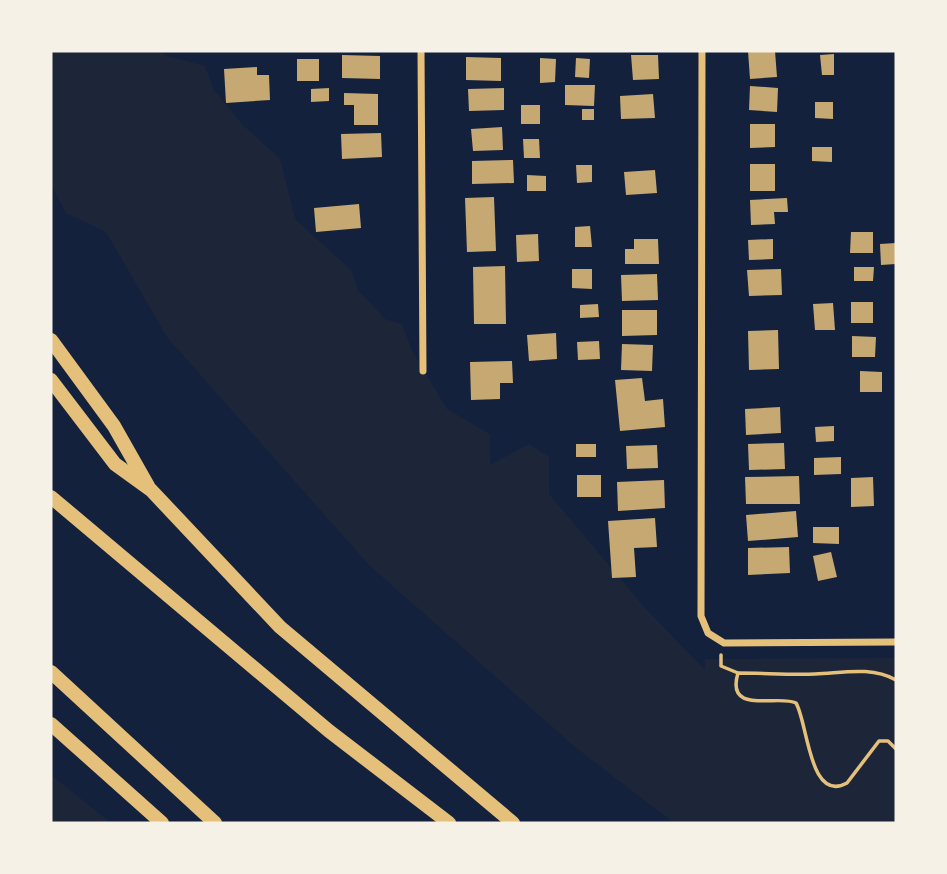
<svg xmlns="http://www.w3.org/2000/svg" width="947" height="874" font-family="Rubik,sans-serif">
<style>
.green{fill:#1d2539}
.building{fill:#c6a872}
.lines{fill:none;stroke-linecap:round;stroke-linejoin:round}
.path{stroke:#e5c07b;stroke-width:3.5}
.minor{stroke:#e5c07b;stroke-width:7}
.motorway{stroke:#e5c07b;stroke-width:14}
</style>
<rect width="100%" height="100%" fill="#14213d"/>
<!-- green -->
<g class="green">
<path d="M51,51H161L167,56L205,66L214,90L242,124L280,159L295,219L351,270L358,290L385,319L402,324L412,351L447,409L490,434V465L529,444L549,457V494L645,608L705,670V659L896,658V823H674L575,747L369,565L167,337L106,232L66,213L51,185Z"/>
<path d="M51,775L111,823H51Z"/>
</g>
<!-- building -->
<g class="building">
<path d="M748,51H775L777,77L750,79Z"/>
<path d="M834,54V75H822L820,55Z"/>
<path d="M342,55L380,56V79L342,78Z"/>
<path d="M631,55H658L659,79L633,80Z"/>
<path d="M466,57L501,58V81L466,80Z"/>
<path d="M540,58L556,59L555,82L540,83Z"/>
<path d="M576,58L590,59L589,78L575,77Z"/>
<rect x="297" y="59" width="22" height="22"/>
<path d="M257,67V75H269L270,100L226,103L224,69Z"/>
<path d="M565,85H595L594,106L565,105Z"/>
<path d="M750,86L778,88L777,112L749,110Z"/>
<path d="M329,88V101L311,102V89Z"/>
<path d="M504,88V110L469,111L468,89Z"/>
<path d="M344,93L378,94V125H354V105H344Z"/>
<path d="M653,94L655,118L621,119L620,96Z"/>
<path d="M815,102H833V119L815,118Z"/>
<rect x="521" y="105" width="19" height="19"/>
<rect x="582" y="109" width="12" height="11"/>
<path d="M750,124H775V147L750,148Z"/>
<path d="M502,127L503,150L473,151L471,129Z"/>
<path d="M381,133L382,157L342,159L341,134Z"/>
<path d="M523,139H539L540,158H524Z"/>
<path d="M812,147H832V162L812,161Z"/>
<path d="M513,160L514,183L472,184V161Z"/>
<rect x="750" y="164" width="25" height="27"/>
<path d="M576,165H592V182L577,183Z"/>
<path d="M655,170L657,193L626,195L624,172Z"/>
<path d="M527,175L546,176V191H527Z"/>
<path d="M494,197L496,251L467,252L465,198Z"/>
<path d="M787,198L788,212H774L775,224L751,225L750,200Z"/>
<path d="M359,204L361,228L316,232L314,208Z"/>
<path d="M590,226L592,247H575V227Z"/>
<path d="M851,232H873V253H850Z"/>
<path d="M538,234L539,261L517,262L516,235Z"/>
<path d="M634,239H658L659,264H625V249H634Z"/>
<path d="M773,239V259L749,260L748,240Z"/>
<path d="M896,243V264L881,265L880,244Z"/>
<path d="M505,266L506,324H474L473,267Z"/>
<path d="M854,267H874L873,281H854Z"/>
<path d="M572,269H592V289L572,288Z"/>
<path d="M781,269L782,295L749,296L747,270Z"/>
<path d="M657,274L658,300L622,301L621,275Z"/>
<rect x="851" y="302" width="22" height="21"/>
<path d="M833,303L835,330H815L813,304Z"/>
<path d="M598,304L599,317L580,318V305Z"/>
<path d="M622,310H657V335L622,336Z"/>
<path d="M778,330L779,369L749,370L748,331Z"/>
<path d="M556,333L557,359L529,361L527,335Z"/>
<path d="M852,336L876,337L875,357H852Z"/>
<path d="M599,341L600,359L578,360L577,342Z"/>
<path d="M622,344L653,345L652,371L621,370Z"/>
<path d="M512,361L513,383H500V399L471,400L470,362Z"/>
<path d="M860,371L882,372V392H860Z"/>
<path d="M642,378L645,401L663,399L665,427L620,431L615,380Z"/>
<path d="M780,407L781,433L746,435L745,409Z"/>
<path d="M834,426V441L816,442L815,427Z"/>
<path d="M784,443L785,469L749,470L748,444Z"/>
<rect x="576" y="444" width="20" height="13"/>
<path d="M657,445L658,468L627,469L626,446Z"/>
<path d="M841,457V474L814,475V458Z"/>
<rect x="577" y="475" width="24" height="22"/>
<path d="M799,476L800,504H746L745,477Z"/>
<path d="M873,477L874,506L851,507V478Z"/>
<path d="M664,480L665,508L618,511L617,482Z"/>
<path d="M796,511L798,537L748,541L746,515Z"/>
<path d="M655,518L657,547L634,548L636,577L612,578L608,521Z"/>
<path d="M813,527H839V544L813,543Z"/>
<path d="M789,547L790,573L748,575V548Z"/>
<path d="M831,552L837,577L818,581L813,556Z"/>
</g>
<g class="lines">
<!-- path -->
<g class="path">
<path d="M721,655V666L738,673"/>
<path d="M896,680C870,666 843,673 815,674C790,675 764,673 738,673C725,716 779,694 796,703C808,723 809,804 847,783L879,741H888L896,749"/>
</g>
<!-- minor -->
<g class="minor">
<path d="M421,51L423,371"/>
<path d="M702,51L701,616L708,633L724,643L896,642"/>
</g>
<!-- motorway -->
<g class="motorway">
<path d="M51,340L114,426L148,486"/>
<path d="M51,380L115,464L151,490L280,627L513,823"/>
<path d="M51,497L329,731L449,823"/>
<path d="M51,672L215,823"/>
<path d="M51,724L162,823"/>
</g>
</g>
<!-- border -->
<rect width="947" height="874" fill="none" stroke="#f6f1e7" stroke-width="105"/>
</svg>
